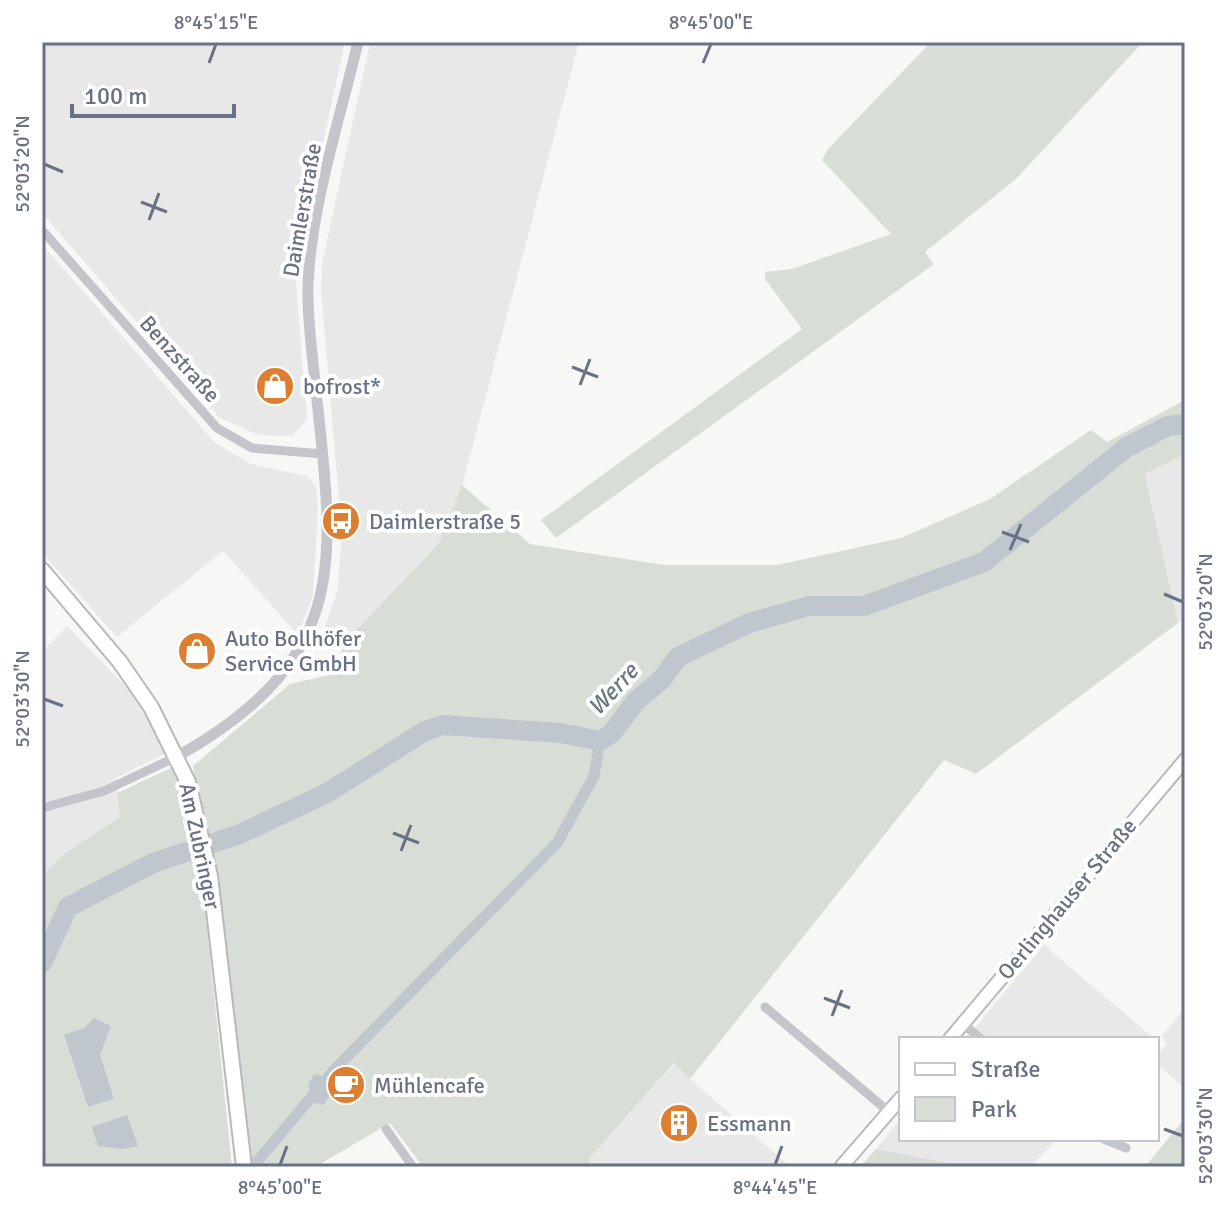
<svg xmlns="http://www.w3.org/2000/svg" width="1227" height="1209" font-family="Signika,sans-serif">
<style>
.built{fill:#e8e8e8}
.green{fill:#d8ded6}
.water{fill:#bfc6ce}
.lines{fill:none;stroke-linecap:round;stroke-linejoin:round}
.canal{stroke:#bfc6ce;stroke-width:11}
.river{stroke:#bfc6ce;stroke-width:20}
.secondary-casing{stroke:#b8bac0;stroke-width:16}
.primary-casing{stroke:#b6b9be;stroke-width:18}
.minor{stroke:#c3c5ca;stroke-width:9}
.tertiary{stroke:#c3c5ca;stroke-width:11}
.secondary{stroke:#fff;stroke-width:12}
.primary{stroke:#fff;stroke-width:14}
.ticks{fill:none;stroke:#687185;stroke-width:3}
.labels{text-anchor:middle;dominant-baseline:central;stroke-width:8;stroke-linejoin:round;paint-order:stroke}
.street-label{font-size:22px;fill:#687185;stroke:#fff}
.poi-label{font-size:22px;fill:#687185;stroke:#fff;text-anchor:start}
.water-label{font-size:24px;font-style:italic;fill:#697887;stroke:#fff}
.neatline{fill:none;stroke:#687185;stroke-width:3}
.ticks-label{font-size:20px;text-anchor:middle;fill:#687185}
</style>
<rect width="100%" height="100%" fill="#f7f8f5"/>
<!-- built -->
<g class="built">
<path d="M42,42H345L295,271L307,419L292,436L258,435L220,418L42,213Z"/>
<path d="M370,42H579L460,494L439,543L344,643L322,634L337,593L342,535L321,289L322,264Z"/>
<path d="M42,244L215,443L251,464L307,476L316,487L318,507L313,595L298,635L223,551L117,637L42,553Z"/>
<path d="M1185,454V617L1178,623L1145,473Z"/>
<path d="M67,626L136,697L168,752L116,778L121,817L63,854L42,876V652Z"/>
<path d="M1044,944L1052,952L1155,1039H966Z"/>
<path d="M1185,1008V1088L1157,1065V1056L1167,1043L1161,1037Z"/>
<path d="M675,1063L690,1079L791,1167H591L589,1159Z"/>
<path d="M901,1118V1139H1058L1030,1167H970L876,1149Z"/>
</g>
<!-- green -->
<g class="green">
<path d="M931,42H1143L1016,179L925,252L934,264L556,538L541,520L802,329L765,279V272L792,269L891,234L822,160L828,149Z"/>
<path d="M1185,400V454L1145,474L1178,623L976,774L944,760L690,1079L674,1063L589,1159L591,1167H423L390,1123L315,1167H253L193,766L290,684L334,674L344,643L439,543L462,485L530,544L664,565H777L901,538L990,499L1091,430L1107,442Z"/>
<path d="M175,766L203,889L232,1167H42V876L63,854L120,817L117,793Z"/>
<path d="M1185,1118V1167H1145Z"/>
<path d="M876,1149L970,1167H860Z"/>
</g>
<!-- water -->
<g class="water">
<path d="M94,1018L111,1026L100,1055L114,1099L88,1107L64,1035L84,1028Z"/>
<path d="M334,1064L339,1069L328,1081L333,1089L324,1105L315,1103L308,1085L314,1074L323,1076Z"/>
<path d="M127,1115L138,1146L123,1149L98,1146L92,1127Z"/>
</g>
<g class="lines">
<!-- canal -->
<path class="canal" d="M256,1163L334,1070L557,843L594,776L600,741"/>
<!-- river -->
<path class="river" d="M42,963L68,907L153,863L240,834L327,793L425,731L443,725L561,733L600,741L612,733L636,701L662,679L678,657L749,623L809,606H864L984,562L1127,447L1168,426L1185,424"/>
<defs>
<g id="secondary">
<path d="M950,1039L1185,760"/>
<path d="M841,1167L901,1098"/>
</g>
<path id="primary" d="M42,570L120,662L151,707L188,782L210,876L244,1167"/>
</defs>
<!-- secondary casing -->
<use href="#secondary" class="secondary-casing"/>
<!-- primary casing -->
<use href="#primary" class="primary-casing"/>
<!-- minor -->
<g class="minor">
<path d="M42,230L217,428L252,448L323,454"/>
<path d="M42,808L104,791L178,756"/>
<path d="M765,1007L889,1112"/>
<path d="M963,1024L981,1039"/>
<path d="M386,1129L413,1167"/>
<path d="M1104,1139L1126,1148"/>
</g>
<!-- tertiary -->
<path class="tertiary" d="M178,756C354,656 334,559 315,382C312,350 307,318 308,285C311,206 340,119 358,42"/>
<!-- secondary -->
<use href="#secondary" class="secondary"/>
<!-- primary -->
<use href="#primary" class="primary"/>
</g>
<!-- ticks -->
<path class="ticks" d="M209,63L216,44M703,63L711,44M44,164L63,172M141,202L167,212M149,220L159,193M572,367L598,377M580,385L590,359M1002,532L1029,542M1010,550L1021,524M1164,594L1183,602M44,699L63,706M393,833L419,843M401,851L411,825M824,998L850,1008M832,1016L842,990M1164,1129L1183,1136M280,1165L287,1146M775,1165L782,1146"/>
<!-- icons -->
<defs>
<symbol id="shop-disc" viewBox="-11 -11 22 22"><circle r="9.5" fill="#dc7f30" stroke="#fff"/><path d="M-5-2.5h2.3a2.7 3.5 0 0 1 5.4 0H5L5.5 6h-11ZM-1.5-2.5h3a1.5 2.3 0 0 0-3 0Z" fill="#fff"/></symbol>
<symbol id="bus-disc" viewBox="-11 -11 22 22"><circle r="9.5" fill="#dc7f30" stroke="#fff"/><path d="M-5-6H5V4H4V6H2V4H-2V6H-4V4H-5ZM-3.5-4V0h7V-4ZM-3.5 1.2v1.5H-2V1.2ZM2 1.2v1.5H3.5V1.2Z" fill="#fff"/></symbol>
<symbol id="cafe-disc" viewBox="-11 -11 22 22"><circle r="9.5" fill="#dc7f30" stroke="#fff"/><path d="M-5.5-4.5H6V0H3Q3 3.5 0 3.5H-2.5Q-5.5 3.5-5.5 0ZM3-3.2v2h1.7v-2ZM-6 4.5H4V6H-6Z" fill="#fff"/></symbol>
<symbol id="building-disc" viewBox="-11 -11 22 22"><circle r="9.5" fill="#dc7f30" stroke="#fff"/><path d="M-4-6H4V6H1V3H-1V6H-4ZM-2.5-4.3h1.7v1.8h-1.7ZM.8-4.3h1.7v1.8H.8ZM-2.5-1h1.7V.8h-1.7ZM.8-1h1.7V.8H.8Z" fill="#fff"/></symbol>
</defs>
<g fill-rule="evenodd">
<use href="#shop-disc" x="253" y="364" width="44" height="44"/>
<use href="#bus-disc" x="319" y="499" width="44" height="44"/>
<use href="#shop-disc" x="175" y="629" width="44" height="44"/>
<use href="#cafe-disc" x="324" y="1063" width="44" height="44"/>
<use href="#building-disc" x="657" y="1101" width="44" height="44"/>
</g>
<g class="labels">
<!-- street labels -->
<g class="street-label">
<text transform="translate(302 210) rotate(-80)">Daimlerstraße</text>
<text transform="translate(180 359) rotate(48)">Benzstraße</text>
<text transform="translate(200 846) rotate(78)">Am Zubringer</text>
<text transform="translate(1067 899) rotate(-50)">Oerlinghauser Straße</text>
</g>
<!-- poi labels -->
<g class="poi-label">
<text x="303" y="386">bofrost*</text>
<text x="369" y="521">Daimlerstraße 5</text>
<text x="225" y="638">Auto Bollhöfer<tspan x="225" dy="25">Service GmbH</tspan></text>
<text x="374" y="1085">Mühlencafe</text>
<text x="707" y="1123">Essmann</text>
</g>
<!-- water labels -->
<g class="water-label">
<text transform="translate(613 689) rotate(-47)">Werre</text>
</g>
</g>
<!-- border -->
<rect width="1227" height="1209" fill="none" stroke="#ffffff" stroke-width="88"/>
<!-- legend -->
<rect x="899" y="1037" width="260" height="104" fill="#ffffff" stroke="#c3c6ce" stroke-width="2"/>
<rect x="915" y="1063" width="40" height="12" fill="#ffffff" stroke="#c3c6ce" stroke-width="2"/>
<text x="971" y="1077" font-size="24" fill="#687185">Straße</text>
<rect x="915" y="1097" width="40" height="24" fill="#d8ded6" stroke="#c3c6ce" stroke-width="2"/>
<text x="971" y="1117" font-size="24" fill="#687185">Park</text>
<!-- scale -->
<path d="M72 104v12h162v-12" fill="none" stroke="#687185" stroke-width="4"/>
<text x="84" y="104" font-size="24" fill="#687185" stroke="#ffffff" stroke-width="6" paint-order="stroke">100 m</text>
<rect x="44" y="44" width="1139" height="1121" class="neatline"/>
<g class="ticks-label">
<text x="216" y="29">8°45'15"E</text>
<text x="711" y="29">8°45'00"E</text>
<text transform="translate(22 164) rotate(-90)" y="7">52°03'20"N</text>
<text transform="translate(1205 602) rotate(-90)" y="7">52°03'20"N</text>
<text transform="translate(22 699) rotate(-90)" y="7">52°03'30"N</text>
<text transform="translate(1205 1136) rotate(-90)" y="7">52°03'30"N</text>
<text x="280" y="1194">8°45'00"E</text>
<text x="775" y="1194">8°44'45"E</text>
</g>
</svg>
